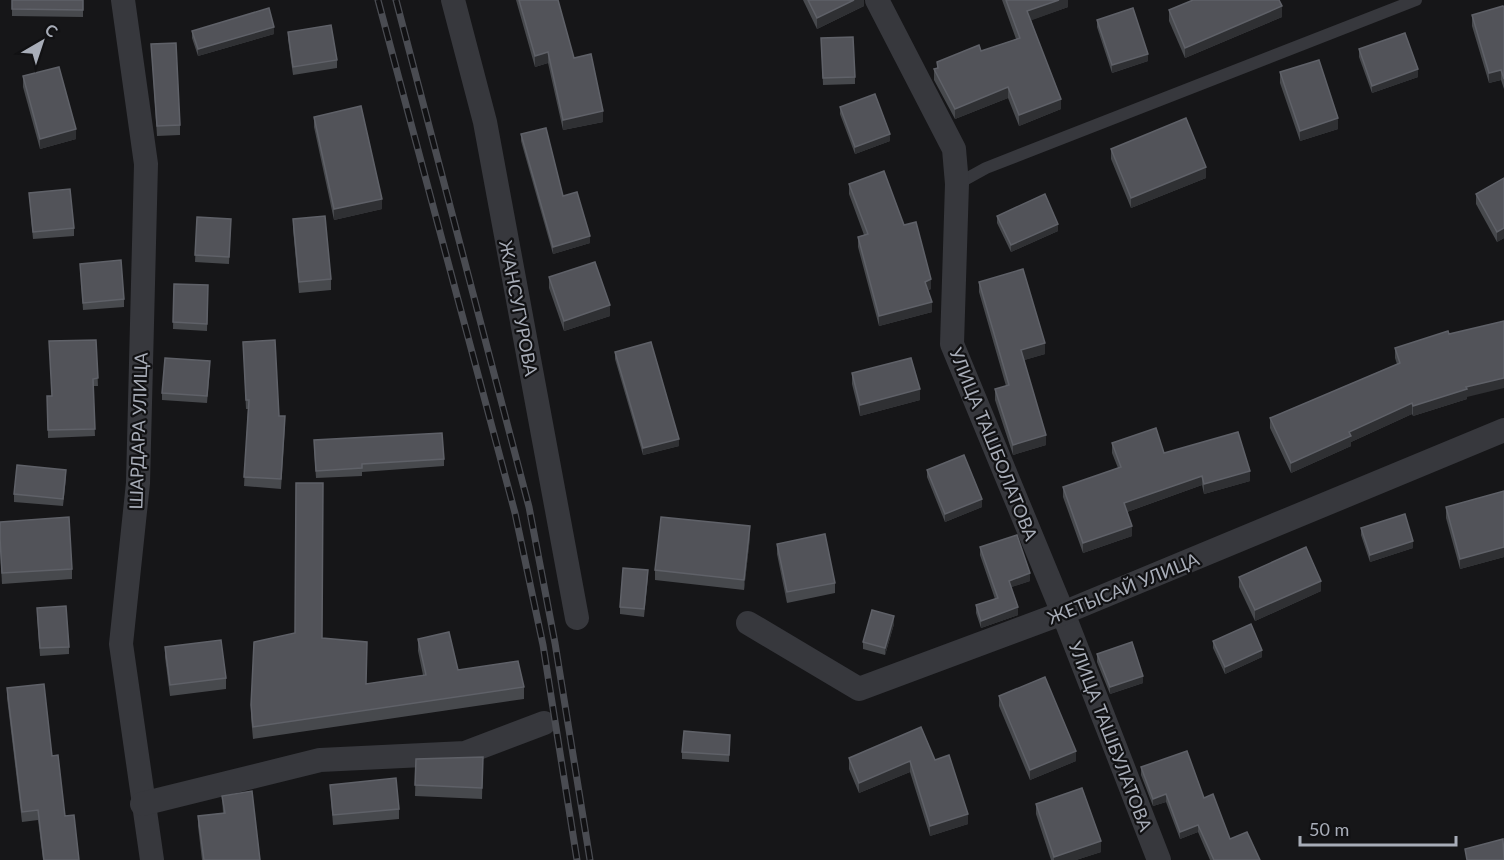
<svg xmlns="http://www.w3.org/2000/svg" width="1504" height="860" font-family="Lato,sans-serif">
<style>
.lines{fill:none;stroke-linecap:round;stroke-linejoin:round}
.service{stroke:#37383d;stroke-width:12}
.minor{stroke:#37383d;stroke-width:24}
.rail-casing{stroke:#4a4c52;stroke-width:7}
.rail{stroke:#111113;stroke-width:4.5;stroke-dasharray:14;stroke-linecap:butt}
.wall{fill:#47494d}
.shaded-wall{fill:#2f3033}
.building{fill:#525359;stroke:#5f6168;stroke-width:1.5}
.labels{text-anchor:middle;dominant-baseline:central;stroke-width:4.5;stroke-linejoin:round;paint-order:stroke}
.street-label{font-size:18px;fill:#a8adb8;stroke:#111113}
</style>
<rect width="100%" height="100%" fill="#161618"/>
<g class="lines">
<!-- service -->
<path class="service" d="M957,184L986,168L1416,0"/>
<!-- minor -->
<g class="minor">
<path d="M123,0L146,164L138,483L121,644L152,860"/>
<path d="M453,0L485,122L577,618"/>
<path d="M877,0L954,149L957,184L952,344L1063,613L1159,860"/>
<path d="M748,623L859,689L1063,613L1504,430"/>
<path d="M142,804L320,760L465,753L544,723"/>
</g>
<defs>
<g id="rail">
<path d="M378,0L515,513L543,645L577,860"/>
<path d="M396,0L529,507L555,643L590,860"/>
</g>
</defs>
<!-- rail casing -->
<use href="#rail" class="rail-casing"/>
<!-- rail -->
<use href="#rail" class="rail"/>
</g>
<!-- wall -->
<g class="wall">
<path d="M83,0V17L12,16V9Z"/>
<path d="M516,0H558L574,58L603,122L563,130L548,63L535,67Z"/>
<path d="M803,0H864V6L817,29Z"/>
<path d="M1002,0H1068V7L1031,20L1061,109L1019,126L1008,98L955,119L934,80V69L937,68V62L981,51L1016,39Z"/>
<path d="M1504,8V89L1501,80L1489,83L1472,26V15Z"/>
<path d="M1169,10L1282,17L1185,58L1169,21Z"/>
<path d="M1097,20L1148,61L1112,73L1097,27Z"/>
<path d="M192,31L274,34L198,56L192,38Z"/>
<path d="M288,32L337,60V68L293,75L288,39Z"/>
<path d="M821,38L855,77V84L823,85Z"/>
<path d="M151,44L180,125V135L157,136Z"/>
<path d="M1359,49L1418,77L1372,93L1359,57Z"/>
<path d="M1280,72L1338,129L1300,141L1280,83Z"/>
<path d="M23,76L76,139L40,149L23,87Z"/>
<path d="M840,107L890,141L855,154L840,114Z"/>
<path d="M314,117L382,209L334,220L314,127Z"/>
<path d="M521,134L563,196L590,243L553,254L521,141Z"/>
<path d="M1111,149L1206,178L1131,208L1111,159Z"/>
<path d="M1504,178V238L1497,242L1476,204V194Z"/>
<path d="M849,184L904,225L931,289L928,290L932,312L879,326L858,247V237L864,235L849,194Z"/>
<path d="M29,193L74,228V236L33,239Z"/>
<path d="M997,216L1058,231L1011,252L997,223Z"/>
<path d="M197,217L231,219L229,264L195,262Z"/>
<path d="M293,219L331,279V290L299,293L293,229Z"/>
<path d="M80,264L124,299V307L83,310Z"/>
<path d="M549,277L610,316L564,331L549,288Z"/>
<path d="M979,282L1045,354L1024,360L1046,445L1013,455L995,400V389L1006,386L979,292Z"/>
<path d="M174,284L208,285L207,331L173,329Z"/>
<path d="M96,340L98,386H93L95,436L48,438L47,396H51Z"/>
<path d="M243,342L279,416L285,425L281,489L244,486L248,409H246Z"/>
<path d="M1395,348L1467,397V399L1413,416L1412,414L1351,442V446L1291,473L1270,428V418L1397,364L1395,358Z"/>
<path d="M615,352L679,446L643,455L615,359Z"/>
<path d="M210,368L207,403L162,400V393Z"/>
<path d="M852,373L920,400L860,416L852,384Z"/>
<path d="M1112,443L1164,453L1250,481L1204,494L1202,485L1127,512L1132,536L1083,553L1063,497V487L1118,468L1112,453Z"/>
<path d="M314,447L444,459V466L362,472V476L316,478Z"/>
<path d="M927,470L982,507L945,522L927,477Z"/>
<path d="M66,478L63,506L14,502V494Z"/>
<path d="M1504,491V557L1460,569L1446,518V507Z"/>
<path d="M0,522L72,569V579L2,584L0,548Z"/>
<path d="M1361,528L1413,548L1370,562L1361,535Z"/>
<path d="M750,537L744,590L655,580V570Z"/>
<path d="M777,544L835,583V593L787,603L777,554Z"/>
<path d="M980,547L1030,581L1011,587L1018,615L981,628L976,613V605L995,599L980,555Z"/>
<path d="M648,577L644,617L620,614V607Z"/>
<path d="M1239,577L1321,591L1255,621L1239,587Z"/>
<path d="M37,615L69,647V654L40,656Z"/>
<path d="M894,624L885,655L863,649V642Z"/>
<path d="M322,638L366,684L423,675L418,651V639L458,670L524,687V699L253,739L251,717V705Z"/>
<path d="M1213,641L1262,657L1225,674L1213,648Z"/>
<path d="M165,647L226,678V689L170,696L165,657Z"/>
<path d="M1097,654L1143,683L1110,694L1097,662Z"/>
<path d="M7,688L52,756L65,816L79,860H43L38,820L22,822L7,698Z"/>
<path d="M999,696L1076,761L1030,780L999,706Z"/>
<path d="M730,735L729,762L682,759V752Z"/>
<path d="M483,757L482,799L415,796L416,759Z"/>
<path d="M849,758L935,760L968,824L930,836L910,772L859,793L849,769Z"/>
<path d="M1141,767L1204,798L1230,839L1260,860H1210L1198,832L1180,839L1166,802L1153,806L1141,775Z"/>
<path d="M330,785L399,809V819L333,825Z"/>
<path d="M222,796L260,860H202L198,826V816L223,813Z"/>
<path d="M1036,804L1101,852L1076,860H1051L1036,814Z"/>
</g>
<!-- shaded-wall -->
<g class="shaded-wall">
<path d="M854,0H864V6L817,29V18Z"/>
<path d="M1059,0H1068V7L1027,22V11Z"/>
<path d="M1282,6V17L1185,58V48Z"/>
<path d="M274,27V34L198,56V49Z"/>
<path d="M548,52V63L535,67V56Z"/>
<path d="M1148,54V61L1112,73V65Z"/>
<path d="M1418,69V77L1372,93V86Z"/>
<path d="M1501,70V80L1489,83V73Z"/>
<path d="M1008,87V98L955,119V109Z"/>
<path d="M1061,99V109L1019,126V115Z"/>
<path d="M603,111V122L563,130V120Z"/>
<path d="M1338,118V129L1300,141V131Z"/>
<path d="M76,129V139L40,149V139Z"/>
<path d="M890,134V141L855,154V147Z"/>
<path d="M1206,167V178L1131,208V198Z"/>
<path d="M382,199V209L334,220V209Z"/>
<path d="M1058,224V231L1011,252V245Z"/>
<path d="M1504,228V238L1497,242V232Z"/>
<path d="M590,236V243L553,254V247Z"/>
<path d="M931,279V289L925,292V282Z"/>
<path d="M932,302V312L879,326V316Z"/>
<path d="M610,305V316L564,331V321Z"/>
<path d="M1045,343V354L1021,361V350Z"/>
<path d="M1504,378V388L1467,397V399L1413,416V406L1466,387Z"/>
<path d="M920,389V400L860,416V405Z"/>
<path d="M1412,403V414L1351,442V446L1291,473V463L1349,432Z"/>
<path d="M1046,435V445L1013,455V445Z"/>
<path d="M679,439V446L643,455V448Z"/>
<path d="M1250,471V481L1204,494V484Z"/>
<path d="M1202,476V485L1124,513V503Z"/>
<path d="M982,499V507L945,522V514Z"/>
<path d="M750,526V537L744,590V580Z"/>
<path d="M1132,526V536L1083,553V543Z"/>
<path d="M1413,541V548L1370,562V555Z"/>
<path d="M1504,547V557L1460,569V559Z"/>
<path d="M1030,573V581L1009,588V581Z"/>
<path d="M1321,581V591L1255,621V610Z"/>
<path d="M1018,607V615L981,628V621Z"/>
<path d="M894,616V624L885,655V648Z"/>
<path d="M1262,650V657L1225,674V667Z"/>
<path d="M1143,676V683L1110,694V687Z"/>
<path d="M1076,751V761L1030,780V770Z"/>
<path d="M910,761V772L859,793V783Z"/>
<path d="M1166,794V802L1153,806V799Z"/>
<path d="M968,814V824L930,836V826Z"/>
<path d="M1198,825V832L1180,839V832Z"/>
<path d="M1101,841V852L1076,860H1054V857Z"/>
</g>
<!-- building -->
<g class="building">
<path d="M12,0H83V10L12,9Z"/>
<path d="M519,0H558L574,58L591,54L603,111L563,120L548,52L535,56Z"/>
<path d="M808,0H854L817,18Z"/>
<path d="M1006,0H1059L1027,11L1061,99L1019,115L1008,87L955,109L934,69L938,68L937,62L979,45L981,51L1020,38Z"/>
<path d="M1193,0H1279L1282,6L1185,48L1169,10Z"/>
<path d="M1503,6L1504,8V79L1501,70L1489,73L1472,15Z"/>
<path d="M269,8L274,27L198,49L192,31Z"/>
<path d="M1133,8L1148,54L1112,65L1097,20Z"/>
<path d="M331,25L337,60L293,67L288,32Z"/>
<path d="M1405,33L1418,69L1372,86L1359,49Z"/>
<path d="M853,37L855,77L823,78L821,38Z"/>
<path d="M176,43L180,125L157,126L151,44Z"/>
<path d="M1319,60L1338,118L1300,131L1280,72Z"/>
<path d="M59,67L76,129L40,139L23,76Z"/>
<path d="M875,94L890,134L855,147L840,107Z"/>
<path d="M361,106L382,199L334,209L314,117Z"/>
<path d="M1186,118L1206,167L1131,198L1111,149Z"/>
<path d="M546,128L563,196L577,192L590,236L553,247L521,134Z"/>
<path d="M884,171L904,225L916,222L931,279L925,282L932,302L879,316L858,237L868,234L849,184Z"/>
<path d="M1504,178V228L1497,232L1476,194Z"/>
<path d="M70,189L74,228L33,232L29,193Z"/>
<path d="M1045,194L1058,224L1011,245L997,216Z"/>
<path d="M325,216L331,279L299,282L293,219Z"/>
<path d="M197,217L231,219L229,257L195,255Z"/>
<path d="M121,260L124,299L83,303L80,264Z"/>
<path d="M595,262L610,305L564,321L549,277Z"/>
<path d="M1023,269L1045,343L1021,350L1046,435L1013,445L995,389L1009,385L979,282Z"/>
<path d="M174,284L208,285L207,324L173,322Z"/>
<path d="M1504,321V378L1466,387L1467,389L1413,406L1412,403L1349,432L1351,436L1291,463L1270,418L1400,363L1395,348L1448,331L1449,334Z"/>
<path d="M96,340L98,378L93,379L95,429L48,430L47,396H52L49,341Z"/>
<path d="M275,340L279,416H285L281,479L244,477L249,400H246L243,342Z"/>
<path d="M651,342L679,439L643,448L615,352Z"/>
<path d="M165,358L210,361L207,396L162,393Z"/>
<path d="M911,358L920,389L860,405L852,373Z"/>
<path d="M1156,428L1164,453L1238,432L1250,471L1204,484L1202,476L1124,503L1132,526L1083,543L1063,487L1121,467L1112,443Z"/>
<path d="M442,433L444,459L362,464V468L316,471L314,440Z"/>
<path d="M964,455L982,499L945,514L927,470Z"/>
<path d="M17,465L66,470L63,499L14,494Z"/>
<path d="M296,483H323L322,638L367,642L366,684L426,675L418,639L449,632L458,670L518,661L524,687L253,727L251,705L254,642L295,633Z"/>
<path d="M1504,491V547L1460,559L1446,507Z"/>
<path d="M1405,514L1413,541L1370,555L1361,528Z"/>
<path d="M69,517L72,569L2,573L0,538V522Z"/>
<path d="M661,517L750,526L744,580L655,570Z"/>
<path d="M825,534L835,583L787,592L777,544Z"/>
<path d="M1017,535L1030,573L1009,581L1018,607L981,621L976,605L998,598L980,547Z"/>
<path d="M1306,547L1321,581L1255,610L1239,577Z"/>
<path d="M623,568L648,570L644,609L620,607Z"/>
<path d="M66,606L69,647L40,648L37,608Z"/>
<path d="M872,610L894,616L885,648L863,642Z"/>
<path d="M1251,624L1262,650L1225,667L1213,641Z"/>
<path d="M221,640L226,678L170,685L165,647Z"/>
<path d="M1132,642L1143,676L1110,687L1097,654Z"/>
<path d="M1045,677L1076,751L1030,770L999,696Z"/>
<path d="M44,684L52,756L58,755L65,816L74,815L79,860H44L38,810L22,812L7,688Z"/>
<path d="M921,727L935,760L949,755L968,814L930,826L910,761L859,783L849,758Z"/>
<path d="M684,731L730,735L729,755L682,752Z"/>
<path d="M1187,751L1204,798L1213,794L1230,839L1247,832L1260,860H1214L1198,825L1180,832L1166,794L1153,799L1141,767Z"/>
<path d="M483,757L482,788L415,785L416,759Z"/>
<path d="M396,778L399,809L333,815L330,785Z"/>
<path d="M1082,788L1101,841L1054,857L1036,804Z"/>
<path d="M252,791L260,860H204L198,816L225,813L222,796Z"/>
<path d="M1503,839L1504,860H1467L1465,849Z"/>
</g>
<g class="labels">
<!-- street labels -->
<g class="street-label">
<text transform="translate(519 308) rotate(79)">ЖАНСУГУРОВА</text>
<text transform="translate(138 431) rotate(-88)">ШАРДАРА УЛИЦА</text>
<text transform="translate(994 444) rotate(68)">УЛИЦА ТАШБОЛАТОВА</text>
<text transform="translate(1123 588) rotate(-22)">ЖЕТЫСАЙ УЛИЦА</text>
<text transform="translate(1111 736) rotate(69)">УЛИЦА ТАШБУЛАТОВА</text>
</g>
</g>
<!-- north arrow -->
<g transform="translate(42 42) rotate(39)" stroke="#111113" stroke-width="4.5" paint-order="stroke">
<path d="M0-4.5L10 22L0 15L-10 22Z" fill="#a8adb8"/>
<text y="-9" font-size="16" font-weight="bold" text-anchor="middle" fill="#a8adb8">С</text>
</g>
<!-- scale -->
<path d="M1300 836v9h156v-9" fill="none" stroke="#a8adb8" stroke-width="3"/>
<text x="1309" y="836" font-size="18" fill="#a8adb8" stroke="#111113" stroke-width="4.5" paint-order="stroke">50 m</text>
</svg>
